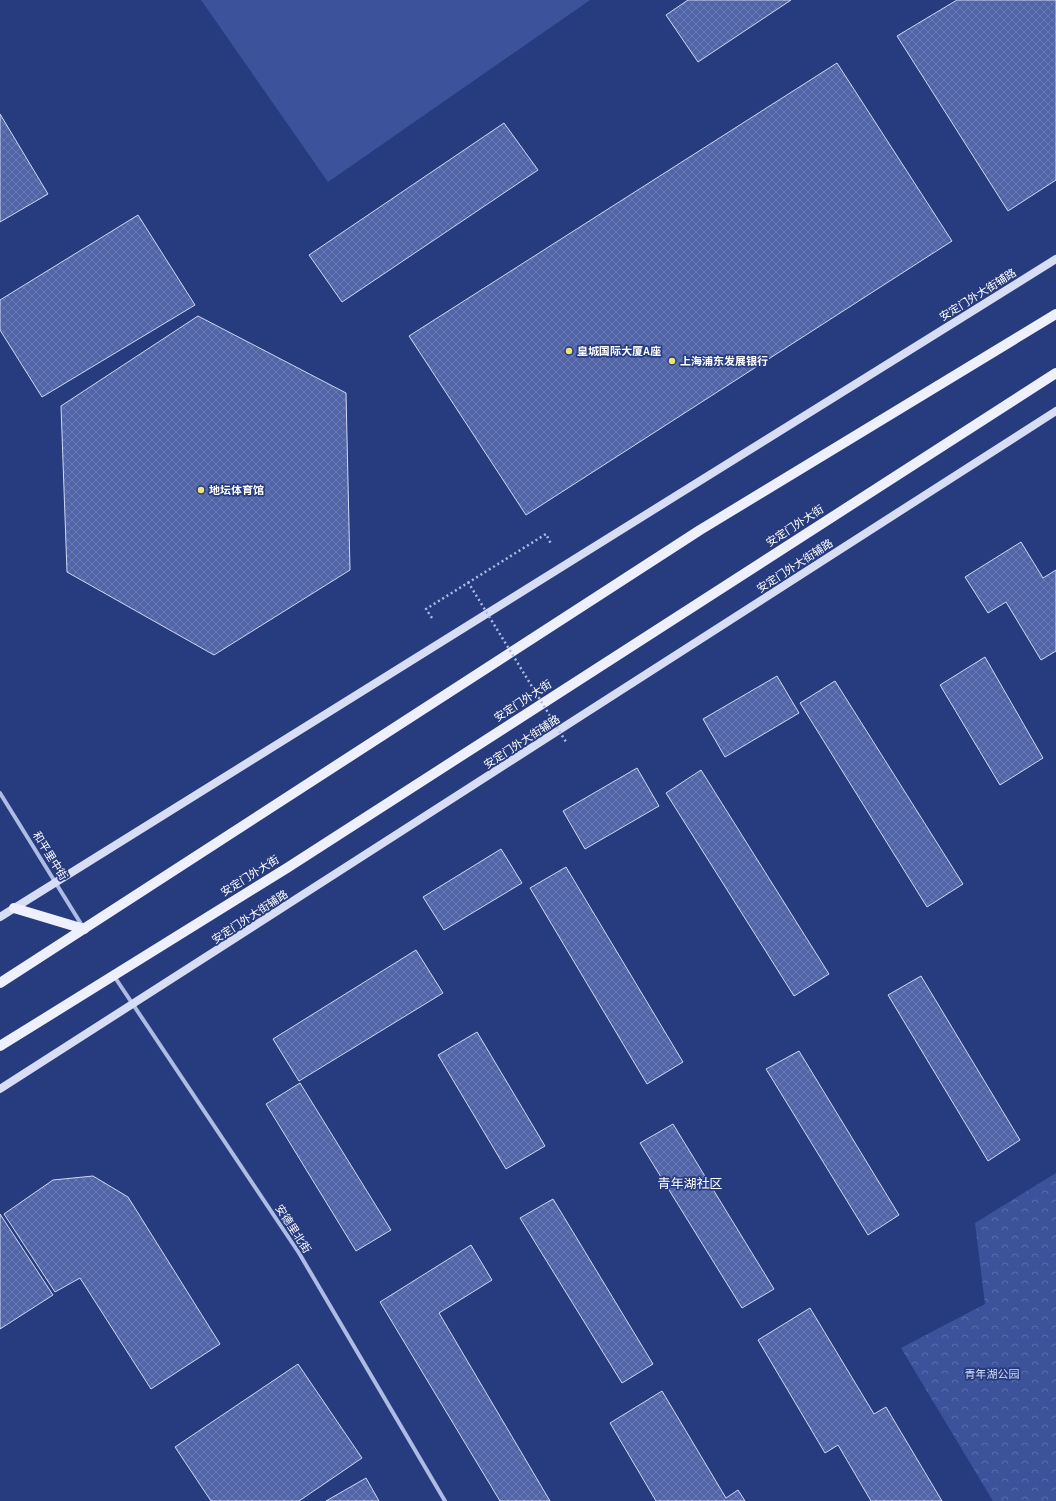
<svg xmlns="http://www.w3.org/2000/svg" width="1056" height="1501" font-family="Karla,'Noto Sans SC',sans-serif">
<style>
.grass{fill:#3c539c}
.park{fill:url(#park-crowns)}
.building{fill:url(#building-cross-hatch);stroke:#d1d9f4}
.lines{fill:none;stroke-linecap:round;stroke-linejoin:round}
.path{stroke:#aebbe5;stroke-width:2.5;stroke-dasharray:2 3;stroke-linecap:butt}
.street{stroke:#aebbe5;stroke-width:4}
.secondary{stroke:#d7ddf5;stroke-width:8}
.primary{stroke:#eef1fd;stroke-width:10}
.path-bridge{stroke:#aebbe5;stroke-width:2.5;stroke-dasharray:2 3;stroke-linecap:butt}
.poi-dot{fill:#ede474;stroke:#273b7f;stroke-width:1.5}
.labels{text-anchor:middle;dominant-baseline:central;stroke-width:3.5;stroke-linejoin:round;paint-order:stroke}
.street-label{font-size:11px;fill:#fff;stroke:#273b7f}
.poi-label{font-size:11px;font-weight:bold;fill:#fff;stroke:#273b7f;text-anchor:start}
.park-label{font-size:11px;fill:#d1d9f4;stroke:#273b7f}
.quarter-label{font-size:13px;fill:#fff;stroke:#273b7f}
</style>
<defs>
<pattern id="park-crowns" width="20" height="18" patternUnits="userSpaceOnUse"><rect width="20" height="18" fill="#3c539c"/><path d="M2 6a3 3 0 1 1 6 0M12 15a3 3 0 1 1 6 0" fill="none" stroke="#596dab"/></pattern>
<pattern id="building-cross-hatch" width="8" height="8" patternUnits="userSpaceOnUse"><rect width="8" height="8" fill="#5064a7"/><path d="M0 0l8 8M0 8l8-8" fill="none" stroke="#6a7bb4"/></pattern>
</defs>
<rect width="100%" height="100%" fill="#273b7f"/>
<!-- grass -->
<path class="grass" d="M201,0H590L328,182Z"/>
<!-- park -->
<path class="park" d="M1056,1173V1501H993L901,1348L985,1304L975,1223Z"/>
<!-- building -->
<g class="building">
<path d="M688,0H791L698,62L666,15Z"/>
<path d="M957,0H1056V180L1008,211L897,36Z"/>
<path d="M837,63L952,241L526,515L409,336Z"/>
<path d="M0,114L48,194L0,222Z"/>
<path d="M504,123L538,170L342,302L309,255Z"/>
<path d="M138,215L195,305L42,397L0,330V300Z"/>
<path d="M198,316L346,393L350,570L214,655L67,572L61,406Z"/>
<path d="M1021,542L1043,578L1056,570V651L1041,660L1006,602L988,613L965,577Z"/>
<path d="M985,657L1043,758L1000,785L940,685Z"/>
<path d="M777,676L799,713L725,757L703,719Z"/>
<path d="M835,681L963,884L927,907L800,703Z"/>
<path d="M637,768L659,806L585,849L563,811Z"/>
<path d="M701,770L829,974L794,996L666,793Z"/>
<path d="M501,849L522,883L444,930L423,897Z"/>
<path d="M566,867L683,1062L647,1084L530,888Z"/>
<path d="M416,950L443,993L299,1081L273,1039Z"/>
<path d="M921,976L1020,1140L988,1161L888,995Z"/>
<path d="M477,1032L545,1146L506,1169L438,1055Z"/>
<path d="M799,1051L899,1215L868,1235L766,1069Z"/>
<path d="M300,1083L391,1230L356,1251L266,1104Z"/>
<path d="M673,1124L774,1289L742,1308L640,1143Z"/>
<path d="M93,1176L128,1197L220,1344L151,1389L80,1278L55,1292L4,1214L53,1180Z"/>
<path d="M553,1199L653,1364L622,1383L520,1218Z"/>
<path d="M0,1214L53,1295L0,1329Z"/>
<path d="M471,1245L492,1280L439,1313L550,1501H500L380,1302Z"/>
<path d="M810,1308L874,1414L886,1407L942,1501H871L838,1445L825,1453L758,1340Z"/>
<path d="M298,1364L362,1458L299,1501H211L175,1447Z"/>
<path d="M662,1391L726,1498L738,1490L745,1501H656L610,1423Z"/>
<path d="M366,1478L379,1501H326Z"/>
</g>
<g class="lines">
<!-- path -->
<path class="path" d="M432,618L426,609L546,534L551,544"/>
<!-- street -->
<g class="street">
<path d="M0,793L83,927"/>
<path d="M114,976L299,1253L445,1501"/>
</g>
<!-- secondary -->
<g class="secondary">
<path d="M0,917L1056,259"/>
<path d="M0,1089L1056,411"/>
</g>
<!-- primary -->
<g class="primary">
<path d="M14,908L84,929"/>
<path d="M0,983L700,530L1056,314"/>
<path d="M0,1046L287,868L1056,373"/>
</g>
<!-- path-bridge -->
<path class="path-bridge" d="M468,582L566,742"/>
</g>
<!-- markers -->
<g class="poi-dot">
<circle cx="569" cy="351" r="4"/>
<circle cx="672" cy="361" r="4"/>
<circle cx="201" cy="490" r="4"/>
</g>
<g class="labels">
<!-- street labels -->
<g class="street-label">
<text transform="translate(978 295) rotate(-32)">安定门外大街辅路</text>
<text transform="translate(795 526) rotate(-33)">安定门外大街</text>
<text transform="translate(795 566) rotate(-33)">安定门外大街辅路</text>
<text transform="translate(523 701) rotate(-33)">安定门外大街</text>
<text transform="translate(522 742) rotate(-33)">安定门外大街辅路</text>
<text transform="translate(50 856) rotate(58)">和平里中街</text>
<text transform="translate(250 876) rotate(-32)">安定门外大街</text>
<text transform="translate(250 917) rotate(-33)">安定门外大街辅路</text>
<text transform="translate(293 1229) rotate(57)">安德里北街</text>
</g>
<!-- poi labels -->
<g class="poi-label">
<text x="577" y="351">皇城国际大厦A座</text>
<text x="680" y="361">上海浦东发展银行</text>
<text x="209" y="490">地坛体育馆</text>
</g>
<!-- park labels -->
<g class="park-label">
<text x="992" y="1374">青年湖公园</text>
</g>
<!-- quarter labels -->
<g class="quarter-label">
<text x="690" y="1183">青年湖社区</text>
</g>
</g>
</svg>
